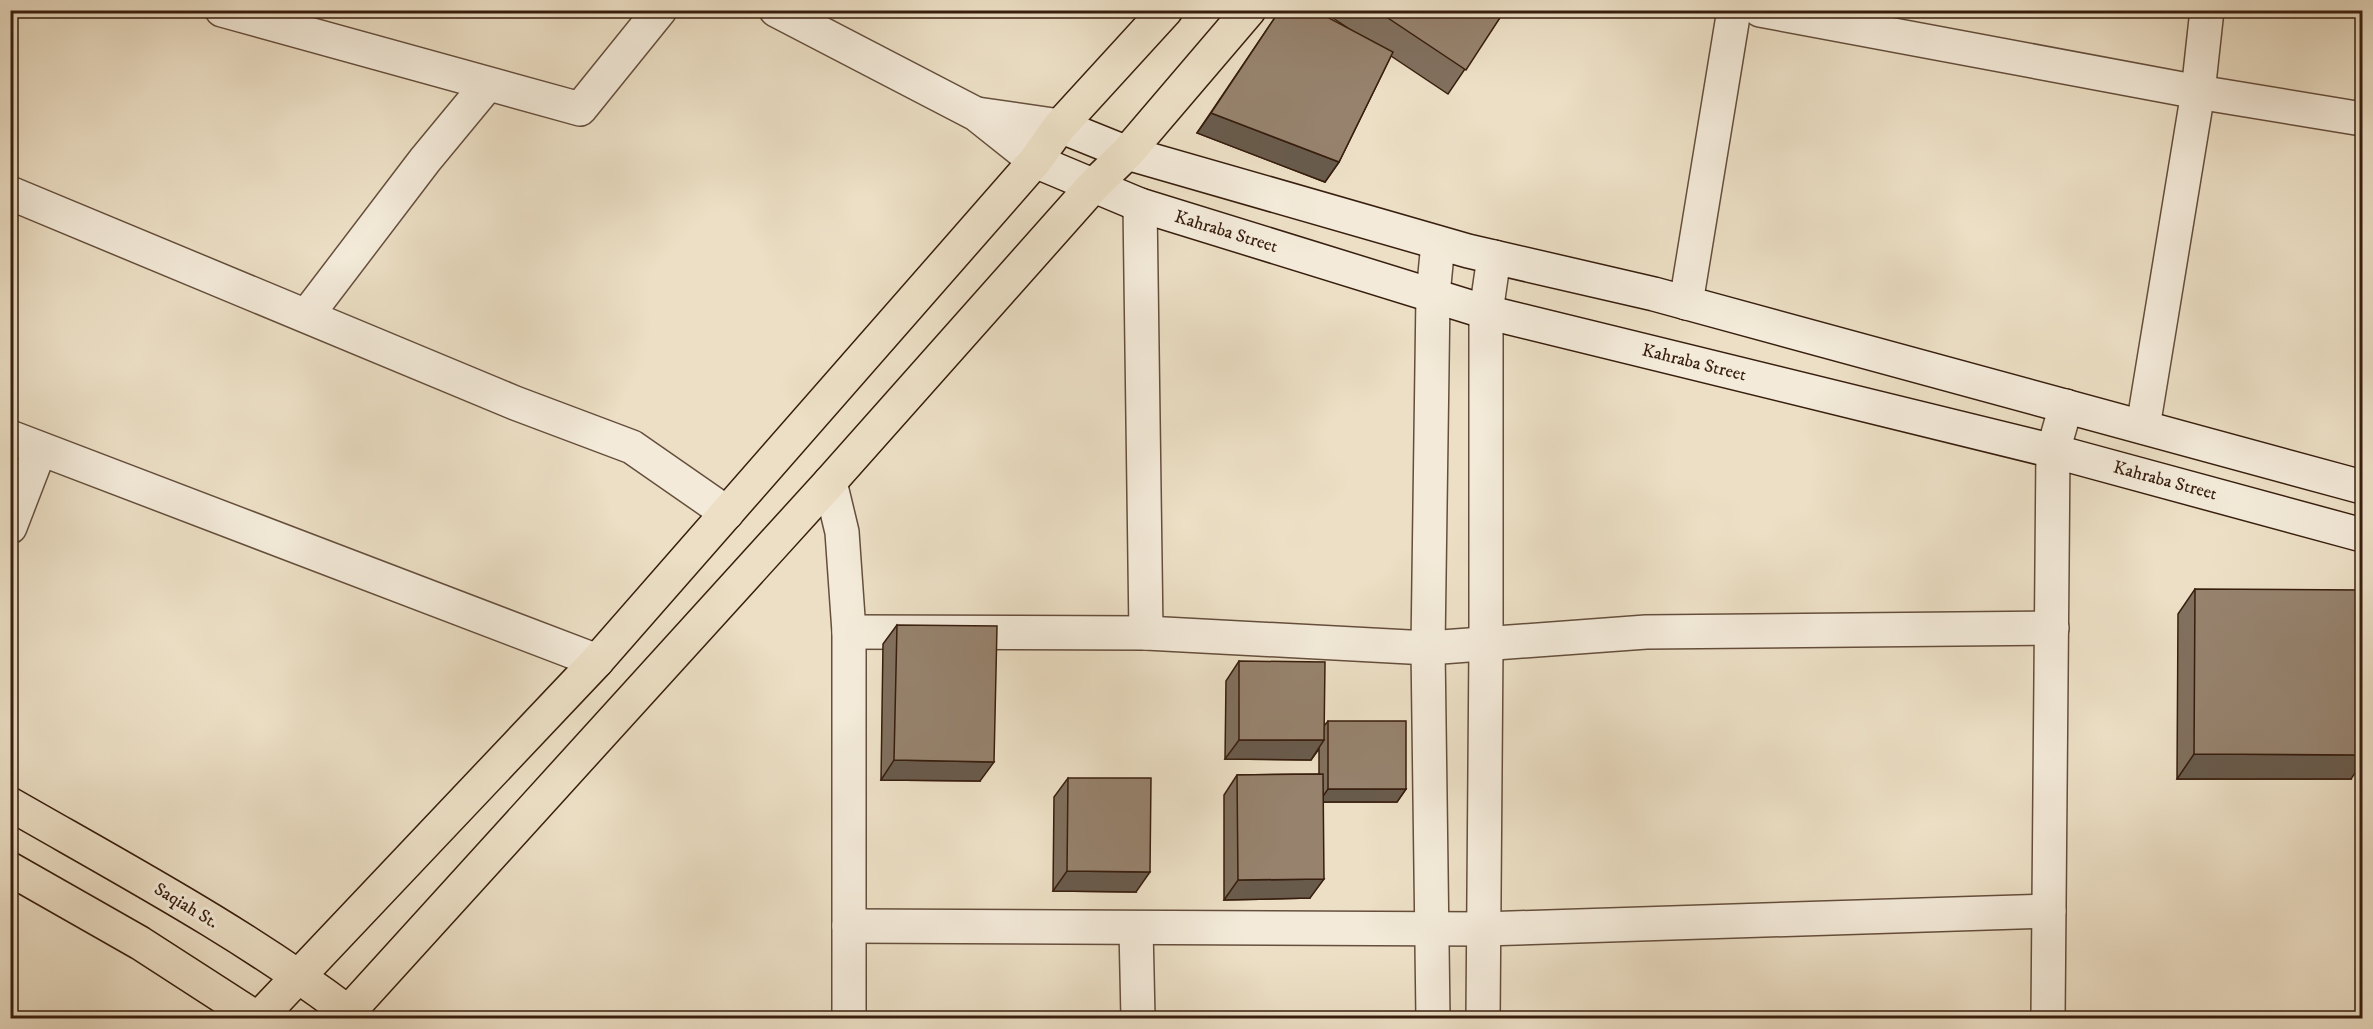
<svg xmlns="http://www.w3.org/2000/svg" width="2373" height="1029" font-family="'IM FELL DW Pica',serif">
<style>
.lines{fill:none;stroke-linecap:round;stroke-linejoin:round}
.minor-casing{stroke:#654e3c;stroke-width:36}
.secondary-casing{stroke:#381e0e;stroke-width:36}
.primary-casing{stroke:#381e0e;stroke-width:36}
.minor{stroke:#f3ead9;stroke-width:33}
.secondary{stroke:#f3ead9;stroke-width:33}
.primary{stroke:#ecdfc5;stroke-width:33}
.wall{fill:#81705e;stroke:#381e0e;stroke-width:1.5}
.shaded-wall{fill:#695b4c;stroke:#381e0e;stroke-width:1.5}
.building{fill:#96826d;stroke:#381e0e;stroke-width:1.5}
.labels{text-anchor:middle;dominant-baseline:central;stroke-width:6;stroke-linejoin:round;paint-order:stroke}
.street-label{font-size:18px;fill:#381e0e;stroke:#f3ead9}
</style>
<rect width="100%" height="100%" fill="#ecdfc5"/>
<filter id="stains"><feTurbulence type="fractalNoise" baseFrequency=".00333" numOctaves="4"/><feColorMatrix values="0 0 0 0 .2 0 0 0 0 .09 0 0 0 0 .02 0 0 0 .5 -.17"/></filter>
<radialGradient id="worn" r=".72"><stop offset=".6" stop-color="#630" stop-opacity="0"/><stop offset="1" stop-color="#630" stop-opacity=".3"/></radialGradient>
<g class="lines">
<defs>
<g id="minor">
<path d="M222,10L580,109L660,10"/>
<path d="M776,10L976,114L1035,161"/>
<path d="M1760,10L2198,92L2362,119"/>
<path d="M977,114L1060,126"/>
<path d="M10,193L515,403L632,447L727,513"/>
<path d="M1140,205L1146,633"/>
<path d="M1686,303L1734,10"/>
<path d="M307,315L425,160L487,85"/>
<path d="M2143,427L2198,92L2207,10"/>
<path d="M10,437L597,661"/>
<path d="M830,482L842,532L849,632V1018"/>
<path d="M10,527L40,449"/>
<path d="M849,632L1146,633L1428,648L1646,632L2052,628"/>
<path d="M849,926L1483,929L2049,911"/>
<path d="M1136,928L1138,1018"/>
<path d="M1433,1018L1428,648L1433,295L1438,243"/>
<path d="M1483,1018L1486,645V312L1494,257"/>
<path d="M2048,1018L2053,451L2066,406"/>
</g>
<g id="secondary">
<path d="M1060,126L1127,153L1468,251L1654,294L2362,487"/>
<path d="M1035,161L1140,205L1486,312L2053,451L2362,535"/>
</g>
<g id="primary">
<path d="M10,804C125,870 243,933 349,1013"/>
<path d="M10,869L140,943L256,1018"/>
<path d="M259,1018L597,661L1035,161L1060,126L1166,10"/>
<path d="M343,1018L830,482L1093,186L1127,153L1249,10"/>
</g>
</defs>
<!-- minor casing -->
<use href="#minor" class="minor-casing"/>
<!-- secondary casing -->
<use href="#secondary" class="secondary-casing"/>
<!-- primary casing -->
<use href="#primary" class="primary-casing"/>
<!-- minor -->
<use href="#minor" class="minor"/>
<!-- secondary -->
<use href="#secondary" class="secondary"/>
<!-- primary -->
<use href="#primary" class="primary"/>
</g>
<!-- wall -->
<g class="wall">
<path d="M1280,10L1348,28L1321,10H1505L1448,94L1391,56L1339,162L1325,182L1197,133Z"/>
<path d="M2195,589L2351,779H2177L2178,614Z"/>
<path d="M897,625L980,781L881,780L883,644Z"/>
<path d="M1239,661L1324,726L1328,721L1406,789L1397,802H1323L1310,898L1224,900V795L1237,775L1319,774V749L1311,760L1225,759L1226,681Z"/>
<path d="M1068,778L1136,892L1053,891L1054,797Z"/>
</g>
<!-- shaded-wall -->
<g class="shaded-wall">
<path d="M559,10H581L577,17Z"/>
<path d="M1211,113L1339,162L1325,182L1197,133Z"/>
<path d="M1239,740H1324L1311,760L1225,759Z"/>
<path d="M2194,754L2362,755V763L2351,779H2177Z"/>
<path d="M894,760L994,762L980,781L881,780Z"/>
<path d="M1328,789H1406L1397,802H1319Z"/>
<path d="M1067,871L1150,872L1136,892L1053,891Z"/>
<path d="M1324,879L1310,898L1224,900L1238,880Z"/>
</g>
<!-- building -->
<g class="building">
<path d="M1280,10H1314L1393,52L1339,162L1211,113Z"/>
<path d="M1376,10H1505L1466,70Z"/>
<path d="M2195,589L2362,590V755L2194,754Z"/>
<path d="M897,625L997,626L994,762L894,760Z"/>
<path d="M1239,661L1325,662L1324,740H1239Z"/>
<rect x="1328" y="721" width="78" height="68"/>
<path d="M1323,774L1324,879L1238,880L1237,775Z"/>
<path d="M1068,778H1151L1150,872L1067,871Z"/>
</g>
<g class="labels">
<!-- street labels -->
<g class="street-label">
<text transform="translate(1226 232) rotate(17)">Kahraba Street</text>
<text transform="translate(1694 363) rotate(14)">Kahraba Street</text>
<text transform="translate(2165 481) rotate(15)">Kahraba Street</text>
<text transform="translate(186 906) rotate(31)">Saqiah St.</text>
</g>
</g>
<!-- margin -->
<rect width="2373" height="1029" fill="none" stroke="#ecdfc5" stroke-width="36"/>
<rect x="12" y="12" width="2349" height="1005" fill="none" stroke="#381e0e" stroke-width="3"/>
<rect x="18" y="18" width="2337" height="993" fill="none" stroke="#381e0e" stroke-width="1.5"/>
<rect width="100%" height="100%" filter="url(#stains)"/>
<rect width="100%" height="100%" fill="url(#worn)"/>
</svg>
